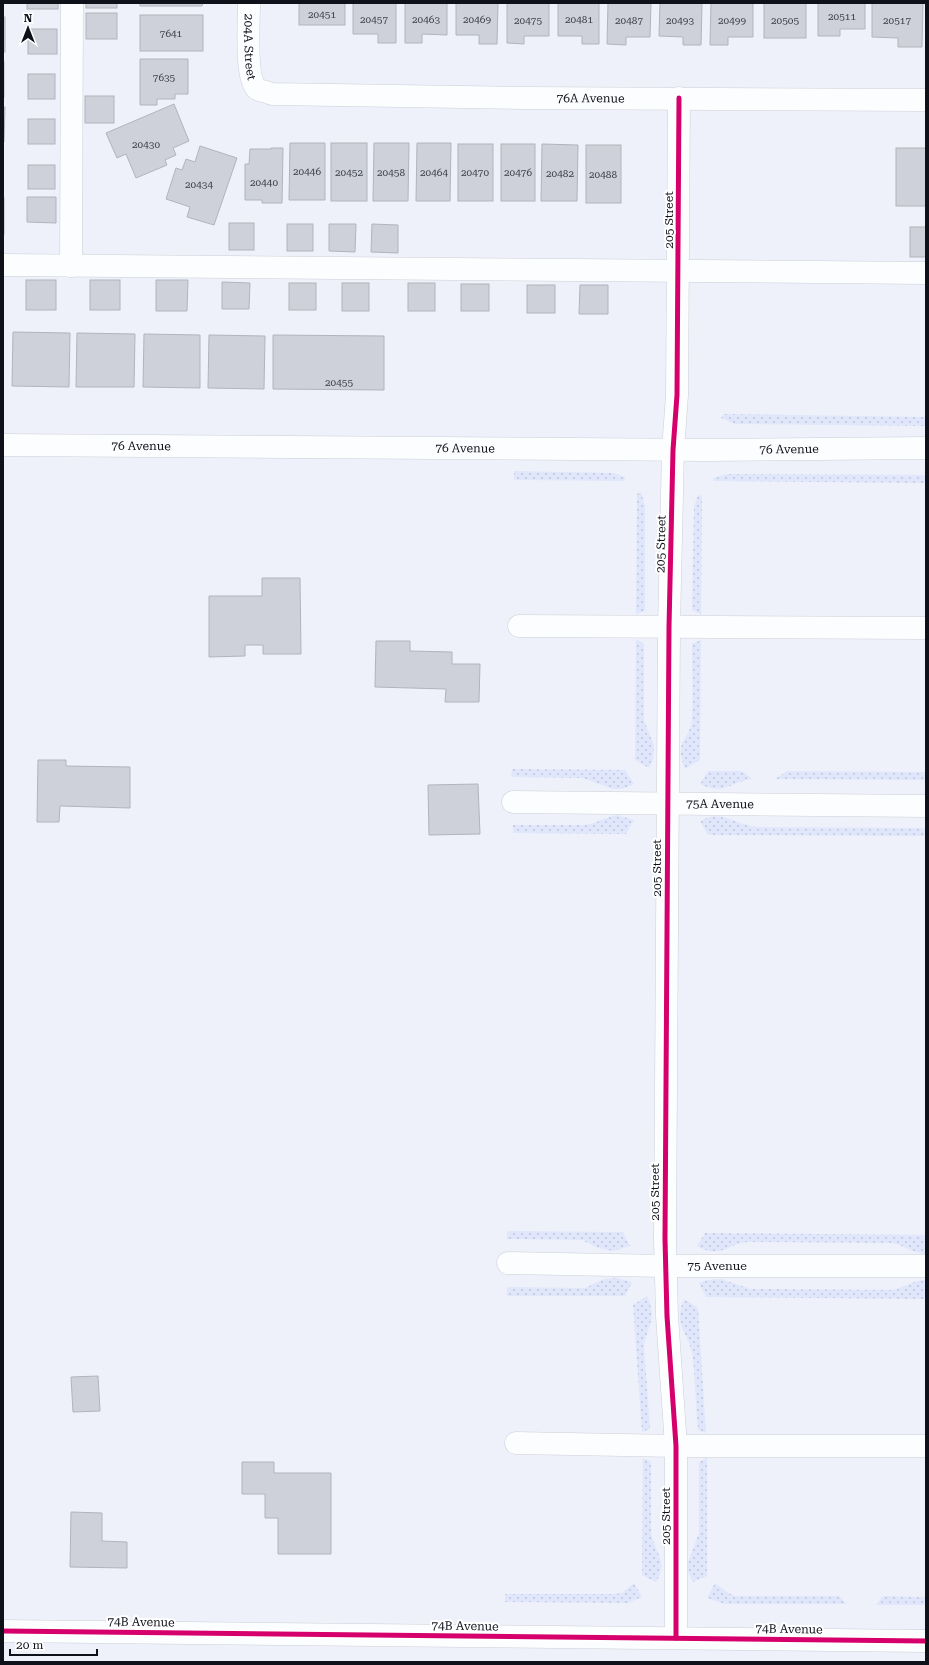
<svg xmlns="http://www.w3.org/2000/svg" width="929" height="1665" font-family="'Roboto Serif',serif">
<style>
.grass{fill:url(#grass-dots)}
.building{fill:#ced1d9;stroke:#b1b4bc}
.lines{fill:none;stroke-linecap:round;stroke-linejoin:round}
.minor-casing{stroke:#cccfd7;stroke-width:23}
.minor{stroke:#fcfdfe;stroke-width:22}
.cycleway-casing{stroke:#fff;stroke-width:8}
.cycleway{stroke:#d6006c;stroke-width:5}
.labels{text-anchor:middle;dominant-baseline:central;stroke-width:4;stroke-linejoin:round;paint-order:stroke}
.number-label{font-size:10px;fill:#3f414a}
.street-label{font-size:12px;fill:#0f111a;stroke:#fff}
</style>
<defs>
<pattern id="grass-dots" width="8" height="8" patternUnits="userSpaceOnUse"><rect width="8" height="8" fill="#e0e7fc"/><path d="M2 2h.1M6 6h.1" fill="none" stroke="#bfc5d7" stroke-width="1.8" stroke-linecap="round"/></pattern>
</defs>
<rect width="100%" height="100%" fill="#eef1f9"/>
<!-- grass -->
<g class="grass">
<path d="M724,414L926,417V426L735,424L721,418Z"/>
<path d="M514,471L613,473L625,477L624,481L514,480Z"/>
<path d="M728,474L926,475V483L714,481L713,478Z"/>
<path d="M641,492L645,506V611L636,614L637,494Z"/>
<path d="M698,495L702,496L701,615L692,610L694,507Z"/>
<path d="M636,639L644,644V721L654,745L653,760L649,768L635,760Z"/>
<path d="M701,640L700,760L685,769C673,740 690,741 692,719C693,694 692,669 692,644Z"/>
<path d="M512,769L625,770L634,784L622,789H613L583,778L511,777Z"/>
<path d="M708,771H742L752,779C730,782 724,796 700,784Z"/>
<path d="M787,771L926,772V780L775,779Z"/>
<path d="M617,815L634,820L626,834L513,833V825H586C597,823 606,817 617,815Z"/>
<path d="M716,816C730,817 742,825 756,827L921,828L926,829V836L708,835L700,821L709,817Z"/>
<path d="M507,1231L623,1232L630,1246L613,1251L598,1248L582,1240L507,1239Z"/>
<path d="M705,1233L926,1235V1254C914,1254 904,1245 892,1243L747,1242C725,1245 721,1259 697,1246Z"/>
<path d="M617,1278L632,1282L625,1296H507V1287L585,1288L604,1279Z"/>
<path d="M721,1279L751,1289L892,1290C904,1288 913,1280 926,1280V1299L706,1297L699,1283L707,1280Z"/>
<path d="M647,1296C658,1320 647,1325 644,1347L650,1429L642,1432L633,1305Z"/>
<path d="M684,1299L698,1308L706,1433L698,1430C696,1406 695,1382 693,1358C690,1332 672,1328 684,1299Z"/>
<path d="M643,1458L651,1462V1532C654,1553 669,1560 656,1582L642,1575Z"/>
<path d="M707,1458V1576L693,1582L688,1572V1562L699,1533V1462Z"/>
<path d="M634,1583L642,1597L628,1603L505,1602V1594H615L622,1593Z"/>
<path d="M715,1583L728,1593L735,1596H839L847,1604H725L707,1598Z"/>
<path d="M883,1596L926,1597V1605H876Z"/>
</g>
<!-- building -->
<g class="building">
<rect x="27" y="3" width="31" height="6"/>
<rect x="86" y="3" width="31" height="5"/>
<path d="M140,3H203L202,6H140Z"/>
<rect x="299" y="3" width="46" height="22"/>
<path d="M353,3H396V43H378V34H353Z"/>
<path d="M405,3H447V35L422,34V43H405Z"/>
<path d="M456,3H498L497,44H479V35H456Z"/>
<path d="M507,3H549V36H524V44L507,43Z"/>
<path d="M558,3H599V44H582V36H558Z"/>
<path d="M608,3H651L650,37H626V45L607,44Z"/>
<path d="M660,3H702L701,45H683V37L659,36Z"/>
<path d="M711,3H753V37H728V45H710Z"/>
<rect x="764" y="3" width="42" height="35"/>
<path d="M818,3H865V29H840V36H818Z"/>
<path d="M872,3H923L922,47H898V38L872,37Z"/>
<rect x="86" y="13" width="31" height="26"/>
<rect x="140" y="15" width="63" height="36"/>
<rect x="3" y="17" width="2" height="35"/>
<rect x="28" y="29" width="29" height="25"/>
<path d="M140,59H188V94H175V99H157V105H140Z"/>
<rect x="3" y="62" width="1" height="35"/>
<rect x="28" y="74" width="27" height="25"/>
<rect x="85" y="96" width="29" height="27"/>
<path d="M174,104L189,141L173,148L176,155L165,160L167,165L136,178L126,154L117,158L106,133Z"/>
<path d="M3,107H5L4,142H3Z"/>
<rect x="28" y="119" width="27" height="25"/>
<path d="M290,143H325V200H289Z"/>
<rect x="331" y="143" width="36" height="58"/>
<path d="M374,143H409L408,201H373Z"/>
<path d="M417,143H451L450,201H416Z"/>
<rect x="458" y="144" width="35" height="57"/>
<rect x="501" y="144" width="34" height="57"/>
<path d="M542,144L578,145L577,201H541Z"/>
<rect x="586" y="145" width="35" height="58"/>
<path d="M200,146L237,158L214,225L187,217L190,207L166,199L176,168L182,170L186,159L195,162Z"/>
<path d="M271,148H283L282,203H262V200H245V164H249L250,149H271Z"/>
<rect x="896" y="148" width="30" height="58"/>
<rect x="28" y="165" width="27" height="24"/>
<path d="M27,197H56V223L27,222Z"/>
<rect x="3" y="198" width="1" height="36"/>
<rect x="229" y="223" width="25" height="27"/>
<rect x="287" y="224" width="26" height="27"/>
<path d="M329,224H356L355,252L329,251Z"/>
<path d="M372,224L398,225V253L371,252Z"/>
<rect x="910" y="227" width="16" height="30"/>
<rect x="26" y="280" width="30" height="30"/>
<rect x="90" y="280" width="30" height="30"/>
<path d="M156,280H188L187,311H156Z"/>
<path d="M222,282L250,283L249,309H222Z"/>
<rect x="289" y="283" width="27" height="27"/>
<rect x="342" y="283" width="27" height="28"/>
<rect x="408" y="283" width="27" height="28"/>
<rect x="461" y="284" width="28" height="27"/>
<rect x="527" y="285" width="28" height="28"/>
<path d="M580,285H608V314H579Z"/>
<path d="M13,332L70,333L69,387L12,386Z"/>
<path d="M77,333L135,334L134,387H76Z"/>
<path d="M144,334L200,335V388L143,387Z"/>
<path d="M209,335L265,336L264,389L208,388Z"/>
<path d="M273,335L384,336V390L273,389Z"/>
<path d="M262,578H300L301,654H263V645H245V656L209,657V596H262Z"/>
<path d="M376,641H410V651L452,652V664H480L479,702H445L446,689L375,687Z"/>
<path d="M38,760H66V766L130,767V808L60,806L59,822H37Z"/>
<path d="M478,784L480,834L429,835L428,785Z"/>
<path d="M98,1376L100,1411L73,1412L71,1377Z"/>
<path d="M242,1462H274V1473H331V1554H278V1518H265V1494H242Z"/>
<path d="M71,1512L102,1513V1541L127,1542V1568L70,1567Z"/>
</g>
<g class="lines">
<defs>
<g id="minor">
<path id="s1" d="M249,3C249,20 245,79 257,89C261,91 268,92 272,94L526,98L926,100"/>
<path d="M3,265L926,273"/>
<path d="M71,266L72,3"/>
<path id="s2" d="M3,445L706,450L926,448"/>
<path d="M519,626L926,628"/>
<path id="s3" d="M513,802L926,806"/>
<path id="s4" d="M508,1263L665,1266H926"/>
<path d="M516,1443L676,1446H926"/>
<path d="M3,1631L926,1641"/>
<path d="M676,1638V1446L667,1316L665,1239L669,627L673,450L677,395L679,98"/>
</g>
</defs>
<!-- minor casing -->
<use href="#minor" class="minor-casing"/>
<!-- minor -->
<use href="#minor" class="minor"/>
<defs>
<g id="cycleway">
<path d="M3,1631L926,1641"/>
<path d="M676,1638V1446L667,1316L665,1239L669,627L673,450L677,395L679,98"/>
</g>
</defs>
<!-- cycleway casing -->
<use href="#cycleway" class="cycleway-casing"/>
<!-- cycleway -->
<use href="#cycleway" class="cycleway"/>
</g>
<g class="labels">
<!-- number labels -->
<g class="number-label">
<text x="322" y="14">20451</text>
<text x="842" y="16">20511</text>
<text x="374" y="19">20457</text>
<text x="426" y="19">20463</text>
<text x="477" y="19">20469</text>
<text x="579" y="19">20481</text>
<text x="528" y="20">20475</text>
<text x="629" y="20">20487</text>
<text x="680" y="20">20493</text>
<text x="732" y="20">20499</text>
<text x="785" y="20">20505</text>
<text x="897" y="20">20517</text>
<text x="171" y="33">7641</text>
<text x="164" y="77">7635</text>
<text x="146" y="144">20430</text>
<text x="307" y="171">20446</text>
<text x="349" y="172">20452</text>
<text x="391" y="172">20458</text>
<text x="434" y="172">20464</text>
<text x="475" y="172">20470</text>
<text x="518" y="172">20476</text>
<text x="560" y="173">20482</text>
<text x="603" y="174">20488</text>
<text x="264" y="182">20440</text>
<text x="199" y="184">20434</text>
<text x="339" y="382">20455</text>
</g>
<!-- street labels -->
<g class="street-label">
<text stroke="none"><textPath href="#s1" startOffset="44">204A Street</textPath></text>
<text stroke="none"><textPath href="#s1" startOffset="422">76A Avenue</textPath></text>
<text transform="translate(669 220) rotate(-90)">205 Street</text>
<text stroke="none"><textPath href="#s2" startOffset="138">76 Avenue</textPath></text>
<text stroke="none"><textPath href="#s2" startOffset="462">76 Avenue</textPath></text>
<text stroke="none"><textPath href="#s2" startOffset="786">76 Avenue</textPath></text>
<text transform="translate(661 544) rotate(-89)">205 Street</text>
<text stroke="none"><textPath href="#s3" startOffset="207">75A Avenue</textPath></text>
<text transform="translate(657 868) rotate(-90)">205 Street</text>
<text transform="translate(655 1192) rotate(-90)">205 Street</text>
<text stroke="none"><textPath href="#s4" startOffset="209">75 Avenue</textPath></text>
<text transform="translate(666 1516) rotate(-90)">205 Street</text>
<text transform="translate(141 1622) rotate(1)">74B Avenue</text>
<text transform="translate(465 1626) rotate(1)">74B Avenue</text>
<text transform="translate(789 1629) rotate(1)">74B Avenue</text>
</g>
</g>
<!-- border -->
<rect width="929" height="1665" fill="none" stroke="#0f111a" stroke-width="8"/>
<!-- north arrow -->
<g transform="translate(28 28)" stroke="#ffffff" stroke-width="3" paint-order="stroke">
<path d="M0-3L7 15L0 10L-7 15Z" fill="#0f111a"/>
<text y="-6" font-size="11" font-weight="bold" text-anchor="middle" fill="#0f111a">N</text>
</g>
<!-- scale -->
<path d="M10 1649v6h87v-6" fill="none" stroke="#0f111a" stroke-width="2"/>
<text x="16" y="1649" font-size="12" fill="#0f111a" stroke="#ffffff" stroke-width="3" paint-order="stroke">20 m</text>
</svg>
